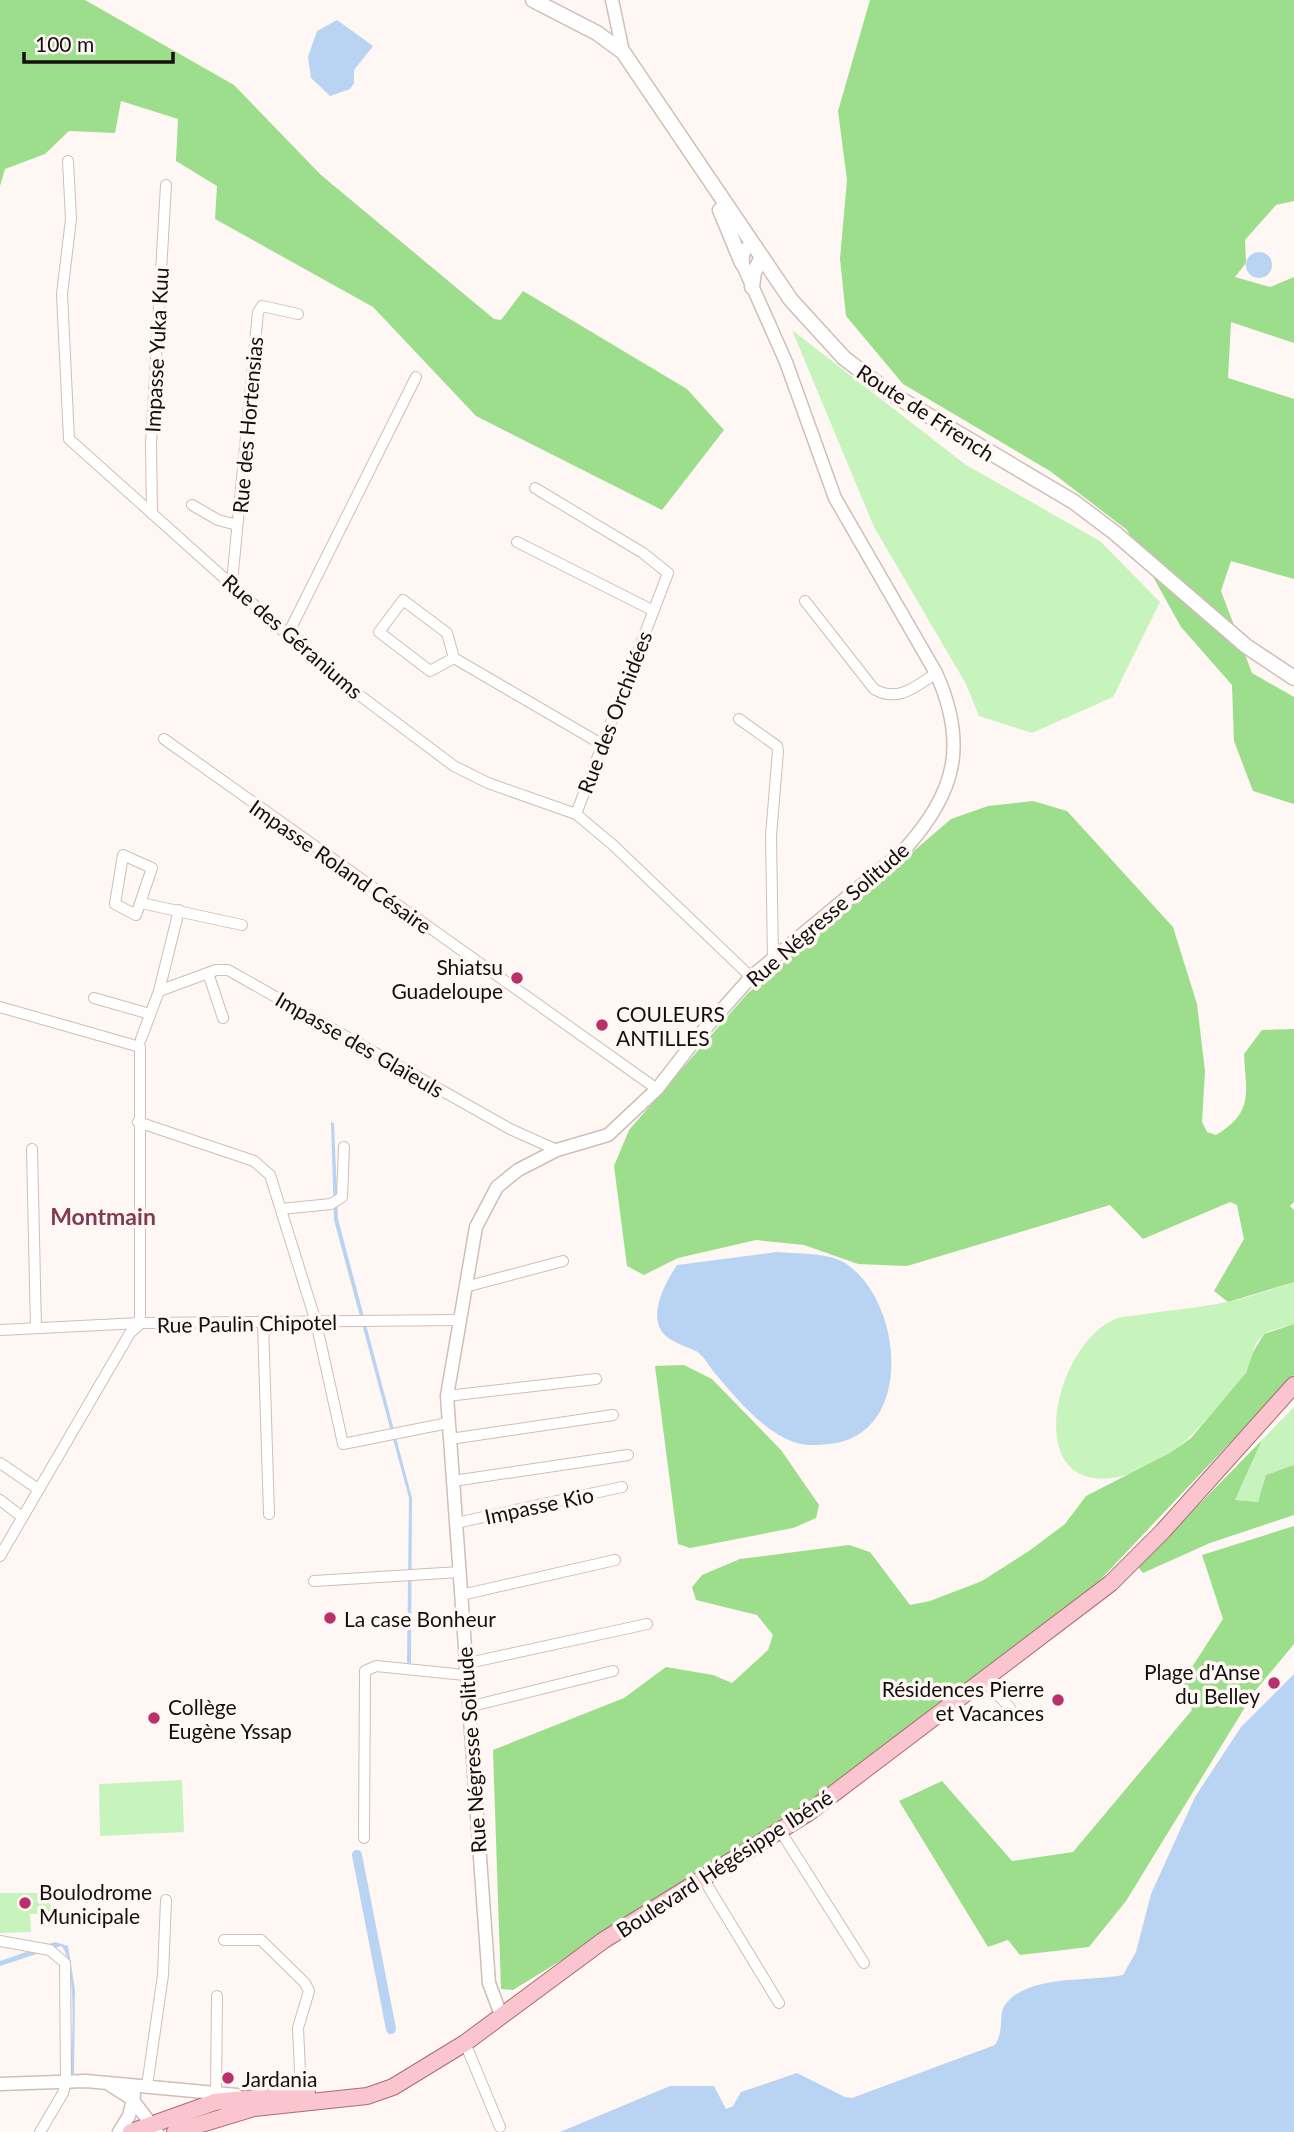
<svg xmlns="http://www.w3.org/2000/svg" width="1294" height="2132" font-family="Lato,sans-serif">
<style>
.green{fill:#c7f4bc}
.forest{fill:#9cde8c}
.water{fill:#b8d4f2}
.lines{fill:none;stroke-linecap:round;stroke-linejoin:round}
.canal{stroke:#b8d4f2;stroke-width:10}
.minor-casing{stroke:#d0beb7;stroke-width:12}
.tertiary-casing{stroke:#d0beb7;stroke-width:15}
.secondary-casing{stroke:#d0beb7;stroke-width:17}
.primary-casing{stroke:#a86c75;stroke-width:18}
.minor{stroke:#fff;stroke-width:10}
.tertiary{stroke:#fff;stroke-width:12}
.secondary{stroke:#fff;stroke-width:14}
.primary{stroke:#fac5ce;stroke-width:16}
.poi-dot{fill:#ba306b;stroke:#fff7f4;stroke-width:2.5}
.labels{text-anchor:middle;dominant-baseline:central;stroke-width:7;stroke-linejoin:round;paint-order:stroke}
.street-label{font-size:21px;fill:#150f0d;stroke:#fff7f4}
.poi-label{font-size:21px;fill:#150f0d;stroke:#fff7f4;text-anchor:start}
.neighbourhood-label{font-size:23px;font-weight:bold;fill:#803a53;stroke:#fff7f4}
</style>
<rect width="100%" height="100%" fill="#fff7f4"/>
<!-- green -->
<g class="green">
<path d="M792,330L966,465L1100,541L1160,602L1113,697L1032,733L979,716L966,684L874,527Z"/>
<path d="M1294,1282V1324C1286,1327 1271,1329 1264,1334C1252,1343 1252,1360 1246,1372C1242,1381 1233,1389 1226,1397C1197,1431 1165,1468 1118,1477C1021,1496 1053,1348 1113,1320C1120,1316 1131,1316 1139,1315C1168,1310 1199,1308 1228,1302C1250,1297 1272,1289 1294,1282Z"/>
<path d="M1294,1407V1465L1266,1475L1258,1502L1235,1500L1262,1440Z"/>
<path d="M182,1780L184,1832L100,1836L99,1784Z"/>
<path d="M0,1893H50L51,1914H30L31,1932L0,1933Z"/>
</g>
<!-- forest -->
<g class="forest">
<path d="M0,0H85L234,85L321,175L494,319L501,320L523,291L687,389L724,430L662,510L476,416L373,307L215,219L217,186L176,161L178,119L121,101L115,133L69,131L45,154L5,169L0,186Z"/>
<path d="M870,0H1294V201L1276,205L1245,240L1246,263L1235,277L1270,287L1294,277V343L1231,322L1228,378L1294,399V579L1231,561L1221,591L1252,673L1294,697V804L1253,791L1234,741L1232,685L1181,627L1127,530L1050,471L903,384L846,316L840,259L847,180L838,111Z"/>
<path d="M1033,801L1067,811L1173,927L1197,1004L1205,1071L1202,1122L1207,1132L1216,1135C1254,1112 1246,1094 1244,1054L1262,1030L1294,1029V1202L1290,1206L1294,1210V1282L1228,1302L1214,1291L1244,1239L1237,1205L1230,1202L1143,1239L1110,1205L907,1266L858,1264L804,1245L756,1240L678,1258L644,1275L627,1266L614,1166L629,1130L747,994L951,819L988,806Z"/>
<path d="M1294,1324V1375L1100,1580L777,1828L513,1990L501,1989L493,1750L624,1698L666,1667L713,1675L732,1683L768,1650L773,1635L757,1615L696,1600L692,1587L702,1575L740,1559L849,1545L870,1552L910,1605L930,1601L982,1581L1029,1551L1065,1524L1086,1496L1170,1453L1191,1438L1246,1373L1253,1352L1264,1334Z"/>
<path d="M684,1365L712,1379L781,1450L819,1505L816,1518L793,1528L690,1548L678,1544L655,1366Z"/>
<path d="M1262,1440L1235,1500L1258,1502L1266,1475L1294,1465V1515L1210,1543L1143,1573L1138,1567Z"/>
<path d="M1294,1526V1644L1255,1691L1126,1901L1089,1947L1020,1955L1008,1940L988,1947L899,1801L942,1781L1012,1861L1073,1852L1192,1710L1183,1681L1223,1619L1202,1555Z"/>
</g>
<!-- water -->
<g class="water">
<path d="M337,20L373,46L354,70V83L350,89L330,96L311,78L308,57L317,31Z"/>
<circle cx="1259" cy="265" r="13"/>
<path d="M331,1122L334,1123L338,1219L412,1498L411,1663H407L409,1498L334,1220Z"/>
<path d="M777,1252C796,1254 827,1252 845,1263C904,1301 915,1436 829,1444C820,1445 807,1446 797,1443C764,1433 735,1397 713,1371C708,1364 704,1356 696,1351C687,1347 675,1343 667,1337C645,1319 665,1283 677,1265Z"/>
<path d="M1294,1674V2132H560L670,2086H714L726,2109L733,2106L741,2092L797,2073L845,2097L852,2098L995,2045C1005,2029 998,2014 1005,2005C1027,1974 1089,1982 1123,1975L1136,1952L1151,1894L1195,1797L1241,1727Z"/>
<path d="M55,1942L68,1946L75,1990L74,2076L70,2091L46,2132H41C50,2114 65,2092 69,2073C73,2051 77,1959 61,1946L0,1966V1961Z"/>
</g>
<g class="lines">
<!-- canal -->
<path class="canal" d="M357,1855L391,2029"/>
<defs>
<g id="minor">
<path d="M68,161L71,219L62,294L69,439L330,673L454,766L488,783L576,814L613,845L751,977"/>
<path d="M535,488L643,553L668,573L576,814"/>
<path d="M192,505L218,520L237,525"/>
<path d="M152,514L151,444L166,185"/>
<path d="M517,542L652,610"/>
<path d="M232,582L258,312L262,306L298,314"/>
<path d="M805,601L874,689C898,703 915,687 936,673"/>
<path d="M287,636L416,377"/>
<path d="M454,658L430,671L379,632L403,600L447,633L454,658L603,745"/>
<path d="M739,719L777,746L778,751L771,836L773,958"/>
<path d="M164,739L657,1089"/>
<path d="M123,855L152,868L136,915L115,904Z"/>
<path d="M141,903L242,925"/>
<path d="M208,973L223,1018"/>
<path d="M159,991L216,970H228L510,1129L557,1150"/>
<path d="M94,998L150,1014"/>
<path d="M0,1007L140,1047V1323"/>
<path d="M141,1039L159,991L179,910"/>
<path d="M138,1122L254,1161L270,1175L316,1322L343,1444L448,1423"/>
<path d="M32,1149L36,1328"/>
<path d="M281,1209L331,1204L342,1197L344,1147"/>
<path d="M465,1287L563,1261"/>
<path d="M263,1323L269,1514"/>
<path d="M0,1330L140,1323L459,1320"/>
<path d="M447,1396L596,1379"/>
<path d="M450,1439L613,1415"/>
<path d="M0,1463L38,1489"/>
<path d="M453,1481L628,1455"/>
<path d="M0,1500L22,1517"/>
<path d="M456,1523L622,1487"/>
<path d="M0,1556L130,1333L140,1324"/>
<path d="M314,1581L460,1572"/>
<path d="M461,1595L615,1560"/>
<path d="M464,1664L647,1624"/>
<path d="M984,1680L1010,1708"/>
<path d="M468,1707L613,1671"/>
<path d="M781,1832L864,1963"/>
<path d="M364,1838L365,1671L376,1666L465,1675"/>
<path d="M704,1880L779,2003"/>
<path d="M224,1940H261L305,1983L309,1991L298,2028L301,2093"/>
<path d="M0,1941L50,1950L65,1963L66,2080L63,2093L40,2132"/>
<path d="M465,2043L500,2127"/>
<path d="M147,2086L163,1975L166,1900"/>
<path d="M216,2093L217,1996"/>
</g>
<g id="tertiary">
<path d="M612,0L623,52"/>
<path d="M501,2015L489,1983L447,1396L476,1227L497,1187L518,1170L557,1150L608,1135L657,1089L695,1040L751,977L904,850C956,793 968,744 936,673L835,498L786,362L742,263L744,251L751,244"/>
<path d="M0,2084L86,2081L237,2095"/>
<path d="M110,2085L132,2099L157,2132"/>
<path d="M119,2132L129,2116L134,2095"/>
</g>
<g id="secondary">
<path d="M533,0L597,33L623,52L791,300L844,358L887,391L1074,502L1115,533L1246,646L1294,678"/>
<path d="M720,210L742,263"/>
<path d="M752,287L754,272L761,259"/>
</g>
<g id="primary">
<path d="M131,2132L215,2102L307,2093"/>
<path d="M175,2132L254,2108L367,2096L393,2087L465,2043L604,1940L808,1813L1111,1583L1163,1531L1294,1385"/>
</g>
</defs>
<!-- minor casing -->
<use href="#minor" class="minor-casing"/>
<!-- tertiary casing -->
<use href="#tertiary" class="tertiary-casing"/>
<!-- secondary casing -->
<use href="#secondary" class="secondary-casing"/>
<!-- primary casing -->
<use href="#primary" class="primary-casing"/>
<!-- minor -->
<use href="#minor" class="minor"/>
<!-- tertiary -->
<use href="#tertiary" class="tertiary"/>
<!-- secondary -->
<use href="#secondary" class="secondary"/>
<!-- primary -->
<use href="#primary" class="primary"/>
</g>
<!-- markers -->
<g class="poi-dot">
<circle cx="517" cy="978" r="7"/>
<circle cx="602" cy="1025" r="7"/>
<circle cx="330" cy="1618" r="7"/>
<circle cx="1274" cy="1683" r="7"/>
<circle cx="1058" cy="1700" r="7"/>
<circle cx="154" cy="1718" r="7"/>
<circle cx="25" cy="1903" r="7"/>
<circle cx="228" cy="2078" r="7"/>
</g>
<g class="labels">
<!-- street labels -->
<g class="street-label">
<text transform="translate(156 350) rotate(-87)">Impasse Yuka Kuu</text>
<text transform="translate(926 412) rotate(33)">Route de Ffrench</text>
<text transform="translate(247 425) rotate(-85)">Rue des Hortensias</text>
<text transform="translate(293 636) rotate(41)">Rue des Géraniums</text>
<text transform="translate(614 712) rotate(-69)">Rue des Orchidées</text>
<text transform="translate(341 866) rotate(35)">Impasse Roland Césaire</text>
<text transform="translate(827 914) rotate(-41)">Rue Négresse Solitude</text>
<text transform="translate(360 1044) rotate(30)">Impasse des Glaïeuls</text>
<text transform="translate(247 1323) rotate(-1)">Rue Paulin Chipotel</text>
<text transform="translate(539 1505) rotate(-12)">Impasse Kio</text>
<text transform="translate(471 1750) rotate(-94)">Rue Négresse Solitude</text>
<text transform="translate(724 1863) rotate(-33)">Boulevard Hégésippe Ibéné</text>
</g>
<!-- poi labels -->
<g class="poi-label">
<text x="503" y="966" text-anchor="end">Shiatsu<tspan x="503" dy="24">Guadeloupe</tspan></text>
<text x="616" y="1013">COULEURS<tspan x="616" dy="24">ANTILLES</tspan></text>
<text x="344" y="1618">La case Bonheur</text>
<text x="1260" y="1671" text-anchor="end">Plage d'Anse<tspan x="1260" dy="24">du Belley</tspan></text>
<text x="1044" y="1688" text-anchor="end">Résidences Pierre<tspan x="1044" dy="24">et Vacances</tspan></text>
<text x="168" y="1706">Collège<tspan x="168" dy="24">Eugène Yssap</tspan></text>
<text x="39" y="1891">Boulodrome<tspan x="39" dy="24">Municipale</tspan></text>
<text x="242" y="2078">Jardania</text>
</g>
<!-- neighbourhood labels -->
<g class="neighbourhood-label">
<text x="103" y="1216">Montmain</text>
</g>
</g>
<!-- scale -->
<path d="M24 52v10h149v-10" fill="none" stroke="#150f0d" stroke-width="3.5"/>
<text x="35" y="52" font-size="21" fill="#150f0d" stroke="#fff7f4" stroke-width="5" paint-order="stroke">100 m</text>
</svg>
